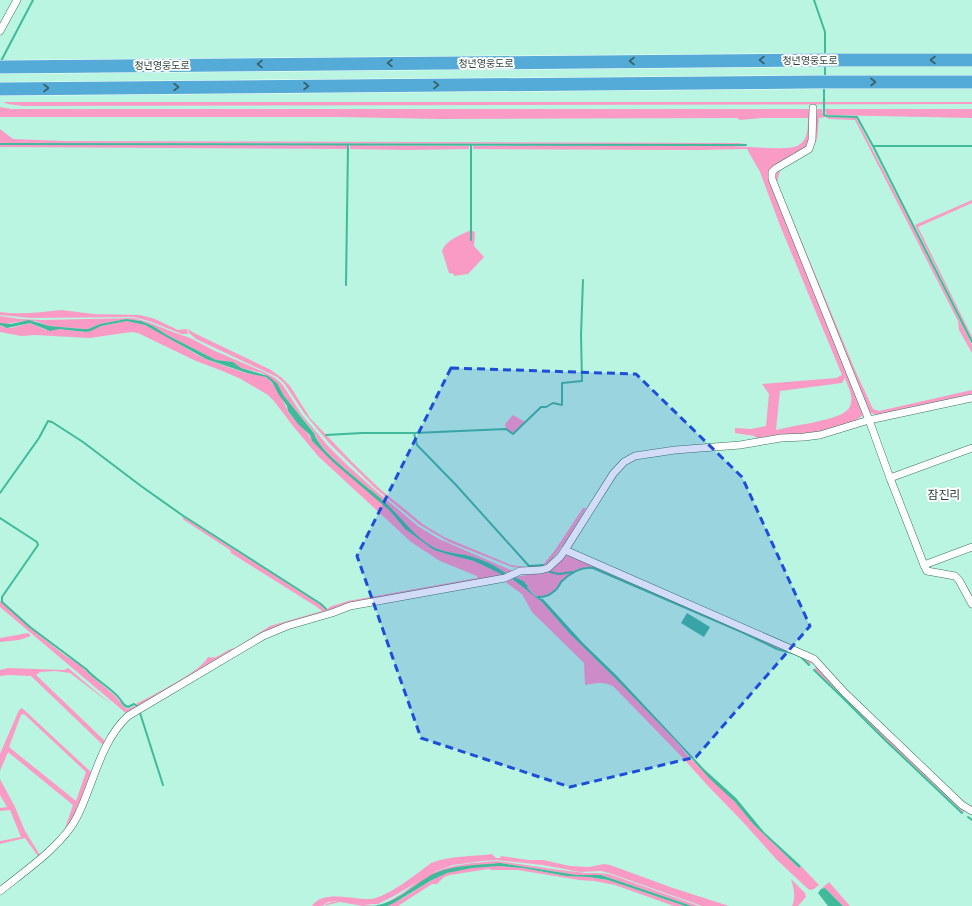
<svg xmlns="http://www.w3.org/2000/svg" width="972" height="906" font-family="'IBM Plex Sans','Noto Sans KR',sans-serif">
<style>
.green{fill:#f99bc4;fill-rule:evenodd}
.water{fill:#40ba9b}
.lines{fill:none;stroke-linecap:round;stroke-linejoin:round}
.stream{stroke:#40ba9b;stroke-width:2}
.minor-casing{stroke:#3b7464;stroke-width:8}
.motorway-casing{stroke:#fff;stroke-width:14}
.minor{stroke:#fff;stroke-width:7}
.motorway{stroke:#54abd7;stroke-width:13}
.oneway{stroke:#37626a}
.marked{fill:#1d4ed8;fill-opacity:0.2;stroke:#1d4ed8;stroke-width:3;stroke-dasharray:8 5;stroke-linejoin:round}
.labels{text-anchor:middle;dominant-baseline:central;stroke-width:4;stroke-linejoin:round;paint-order:stroke}
.street-label{font-size:10px;fill:#2b433b;stroke:#fff}
.quarter-label{font-size:12px;fill:#2b433b;stroke:#fff}
</style>
<rect width="100%" height="100%" fill="#b9f5e1"/>
<!-- green -->
<g class="green">
<path d="M3,102H972V104L23,106L8,104Z"/>
<path d="M0,107L11,109H812C811,120 812,137 806,147L770,171L806,272L863,415C842,433 788,437 760,440L754,436L735,433V428L751,429L766,426L769,394L762,384L836,378L842,375L779,223L760,172L747,149L697,150L473,149V146C559,145 645,145 730,146C745,146 785,151 797,146C808,141 808,129 808,118H761L740,120L737,118L441,119L338,117H0ZM845,378C847,385 853,394 851,402C851,407 847,411 842,414C824,422 796,425 776,430L780,391L842,383Z"/>
<path d="M814,109H822L823,115L826,117L856,118L914,229L972,345V353L959,330L958,321L855,120L829,119L826,117L819,118L817,139L812,149L780,170L777,182L855,370L873,409L879,411L972,390V394L878,415L868,412L775,178L777,171L809,149Z"/>
<path d="M825,109H972V118L828,115L826,114Z"/>
<path d="M0,129L13,139L64,141L737,143L746,144L0,143Z"/>
<path d="M0,145H347V149L0,147Z"/>
<path d="M350,145L469,146V149L406,150L350,149Z"/>
<path d="M972,200V203L918,227L972,337V340L915,225Z"/>
<path d="M469,231H473L475,233L474,246L484,257L468,274L454,276V274L449,273L442,251C445,241 460,235 469,231Z"/>
<path d="M62,310L93,314L140,315L155,319L178,330L187,329L188,334H182L149,321L133,317L30,318L0,315V312C21,315 41,312 62,310Z"/>
<path d="M0,316L20,319L42,320L133,318L148,322L173,332L190,338L215,351L264,372L275,378L282,384L302,415L328,446L347,465L375,490L419,527L439,539L513,571L507,574C495,565 480,558 465,555C455,553 444,552 435,548C414,538 402,518 386,503C369,487 319,453 314,432L284,396L277,383L262,373L241,368L233,362L216,360L167,335L153,326L141,321L126,319L100,324L88,329H83L49,326L35,321H24L5,324L0,323Z"/>
<path d="M127,321C154,323 181,348 206,359C219,364 233,369 246,373C253,375 261,374 267,378C276,384 284,403 289,413C296,423 308,430 312,441L390,511L405,529L434,550L450,555L474,561L503,575L331,610L286,624L127,714L0,607V600L1,602C21,620 42,637 63,654C70,659 79,663 85,670C95,680 108,688 118,699C122,703 122,707 128,709L134,706L135,707L137,706L136,704C151,696 202,671 208,657C219,660 225,649 235,648L270,626L322,611L317,607L231,553L230,550L184,520L182,516L321,605L325,610L332,606L348,601L477,578V576L440,561L411,542L318,456L293,426L274,401L268,395L241,379L220,370L196,361L138,333L131,332L90,338L35,335L21,336L0,332V325L3,327L11,328L30,323L46,330L59,329L86,332L101,326Z"/>
<path d="M188,329L194,333L271,370L282,378L290,386L310,418L353,463L380,489L424,525L444,537L511,565L527,567L543,566L521,568L512,567L449,542L420,525L376,489L330,444L304,413L284,383L277,377L196,339L189,333Z"/>
<path d="M513,415L525,422L513,433L506,429L505,424Z"/>
<path d="M583,508H586C574,528 563,549 546,565H543L555,550Z"/>
<path d="M567,553L785,648L810,660L811,663L810,665L801,657L795,653L777,648L745,633L593,567C580,566 568,573 560,583C558,586 556,590 552,592C548,595 542,596 537,597L527,587L528,585L525,584V582L515,577L549,571Z"/>
<path d="M511,578L542,602L570,634L615,678L675,740L687,755L735,802L753,824L799,868L801,866L819,885L814,889L810,890L807,888L776,859L742,821L708,786L682,757L614,687C605,681 595,683 585,685L584,663L532,612L522,594L504,581Z"/>
<path d="M28,633L31,636L19,640L0,642V638Z"/>
<path d="M8,668L64,670L68,668L112,705L70,673L55,671L40,672L36,675L106,742L104,746L31,676L10,675L0,676V670Z"/>
<path d="M815,668H818L964,809V813L884,738L845,698L814,669Z"/>
<path d="M22,708L92,773L74,816L63,834L73,805L8,752L0,771V754L19,710ZM24,714L86,772L76,801L9,747L21,715Z"/>
<path d="M0,779L15,807L25,831L40,855L38,856L25,838L0,844V841L21,837L10,810L0,811V808L7,807L0,795Z"/>
<path d="M492,854L496,858H500L501,856L528,860H543L570,866L589,867L604,864L610,865L673,888L729,906H702L609,873L601,871L580,872L543,865L496,860L482,861L453,865L436,871L392,897L378,904H364L337,901L328,902L322,906H312C322,889 354,900 371,899C387,897 417,874 431,863C451,855 471,857 492,854Z"/>
<path d="M496,861C524,864 550,869 577,872C588,874 598,872 609,874L699,906H692L601,875H577L500,863L458,867L439,872L432,875L393,900L378,905L363,906L340,902L323,906C341,895 359,906 377,905C397,901 413,883 430,874C451,864 474,863 496,861Z"/>
<path d="M499,866L523,868L566,876L589,877L608,880L685,906H674L615,885L594,881L579,880L518,870H492L488,869L450,875L444,877L437,884H432L398,906H387C408,898 425,881 447,873C463,867 482,867 499,866Z"/>
<path d="M791,879L805,893L806,897L798,906H792C796,897 794,889 791,879Z"/>
<path d="M829,882L850,906H843L825,888L821,889Z"/>
</g>
<!-- water -->
<g class="water">
<path d="M126,319L141,321L153,326L167,335L216,360L233,362L241,368L268,376L277,383L284,396L314,433C319,453 369,487 386,503C402,518 415,538 435,548C444,552 455,553 465,555C480,558 495,565 507,574L503,575L474,561L450,555L434,550L405,529L390,511L333,462L312,441L310,435L298,424L288,411L287,406L279,395L272,382L266,377L247,373L206,359L145,325L127,321L101,326L91,331L86,332L59,329L50,331L30,323L7,328L0,325V323L11,324L29,320L49,326L83,329H88L100,324Z"/>
<path d="M515,577L525,582V584L528,585L527,587C531,592 536,598 543,599L583,643L616,675L704,769L736,798L764,832L801,866L799,868L753,824L735,802L709,778L675,740L615,678L570,634L542,602L511,578Z"/>
<path d="M687,613L710,627L704,637L681,623Z"/>
<path d="M500,863L577,875H601L692,906H685L608,880L589,877L566,876L523,868L499,866L472,868L447,873L430,881L394,903L387,906H372C395,904 412,886 431,875C450,865 479,865 500,863Z"/>
<path d="M825,888L843,906H828L818,893L821,889Z"/>
</g>
<g class="lines">
<!-- stream -->
<g class="stream">
<path d="M814,0L825,32V54"/>
<path d="M0,63L33,0"/>
<path d="M825,76V65"/>
<path d="M824,87V115L827,116L857,117L873,146L972,342"/>
<path d="M0,144L746,145"/>
<path d="M471,145V240"/>
<path d="M873,146H972"/>
<path d="M346,285L348,145"/>
<path d="M414,433L506,429L513,434L541,407H546L553,403L562,405V383L582,381L581,335L583,280"/>
<path d="M326,435L362,433H414L417,445L456,485L529,566L543,565"/>
<path d="M0,493L39,438L48,421L52,422L83,442L141,486L182,515L321,604L326,609"/>
<path d="M0,518L37,542L38,545L2,597V602L30,627L86,669C95,680 112,688 120,699C123,703 123,706 128,707L134,704L137,706"/>
<path d="M550,572L559,574L572,572"/>
<path d="M538,597C543,597 549,596 553,592C557,590 559,586 561,582C569,574 581,566 593,568L744,633L777,649L795,654L801,657L809,665"/>
<path d="M814,670L844,699L884,739L962,813"/>
<path d="M140,713L163,785"/>
<path d="M968,817L972,820"/>
</g>
<defs>
<g id="minor">
<path d="M0,31L17,0"/>
<path d="M813,108L812,140L809,149L775,169L772,172V179L869,420L972,398"/>
<path d="M890,478L924,565L972,547"/>
<path d="M565,550L814,659L845,693L962,805L972,811"/>
<path d="M924,565L927,571L955,576L959,580L972,604"/>
<path d="M0,891C25,871 63,845 77,817C94,783 100,742 128,716L263,636L287,626L332,613L350,606L505,578L520,571L541,570L548,568L560,557L565,550L613,474L624,462L635,456L675,450L740,445L781,438L804,437L820,435L869,420L890,478L972,448"/>
</g>
<g id="motorway">
<path d="M0,67L815,60H972"/>
<path d="M0,89L814,82H972"/>
</g>
</defs>
<!-- minor casing -->
<use href="#minor" class="minor-casing"/>
<!-- motorway casing -->
<use href="#motorway" class="motorway-casing"/>
<!-- minor -->
<use href="#minor" class="minor"/>
<!-- motorway -->
<use href="#motorway" class="motorway"/>
</g>
<!-- one-way arrows -->
<defs><path id="oneway-chevron" d="M-2-3.5L2.5 0L-2 3.5" fill="none" stroke-width="1.6" stroke-linecap="round" stroke-linejoin="round"/></defs>
<g class="oneway">
<use href="#oneway-chevron" transform="translate(762 60) rotate(180)"/>
<use href="#oneway-chevron" transform="translate(933 60) rotate(-180)"/>
<use href="#oneway-chevron" transform="translate(632 61) rotate(180)"/>
<use href="#oneway-chevron" transform="translate(390 63) rotate(180)"/>
<use href="#oneway-chevron" transform="translate(260 64) rotate(180)"/>
<use href="#oneway-chevron" transform="translate(873 82)"/>
<use href="#oneway-chevron" transform="translate(436 85)"/>
<use href="#oneway-chevron" transform="translate(306 86)"/>
<use href="#oneway-chevron" transform="translate(176 87)"/>
<use href="#oneway-chevron" transform="translate(46 88)"/>
</g>
<!-- marked area -->
<path class="marked" d="M451,368L636,374L742,477L810,626L696,757L570,787L421,738L357,556Z"/>
<g class="labels">
<!-- street labels -->
<g class="street-label">
<text x="810" y="60">청년영웅도로</text>
<text x="486" y="63">청년영웅도로</text>
<text x="162" y="65">청년영웅도로</text>
</g>
<!-- quarter labels -->
<g class="quarter-label">
<text x="944" y="494">잠진리</text>
</g>
</g>
</svg>
